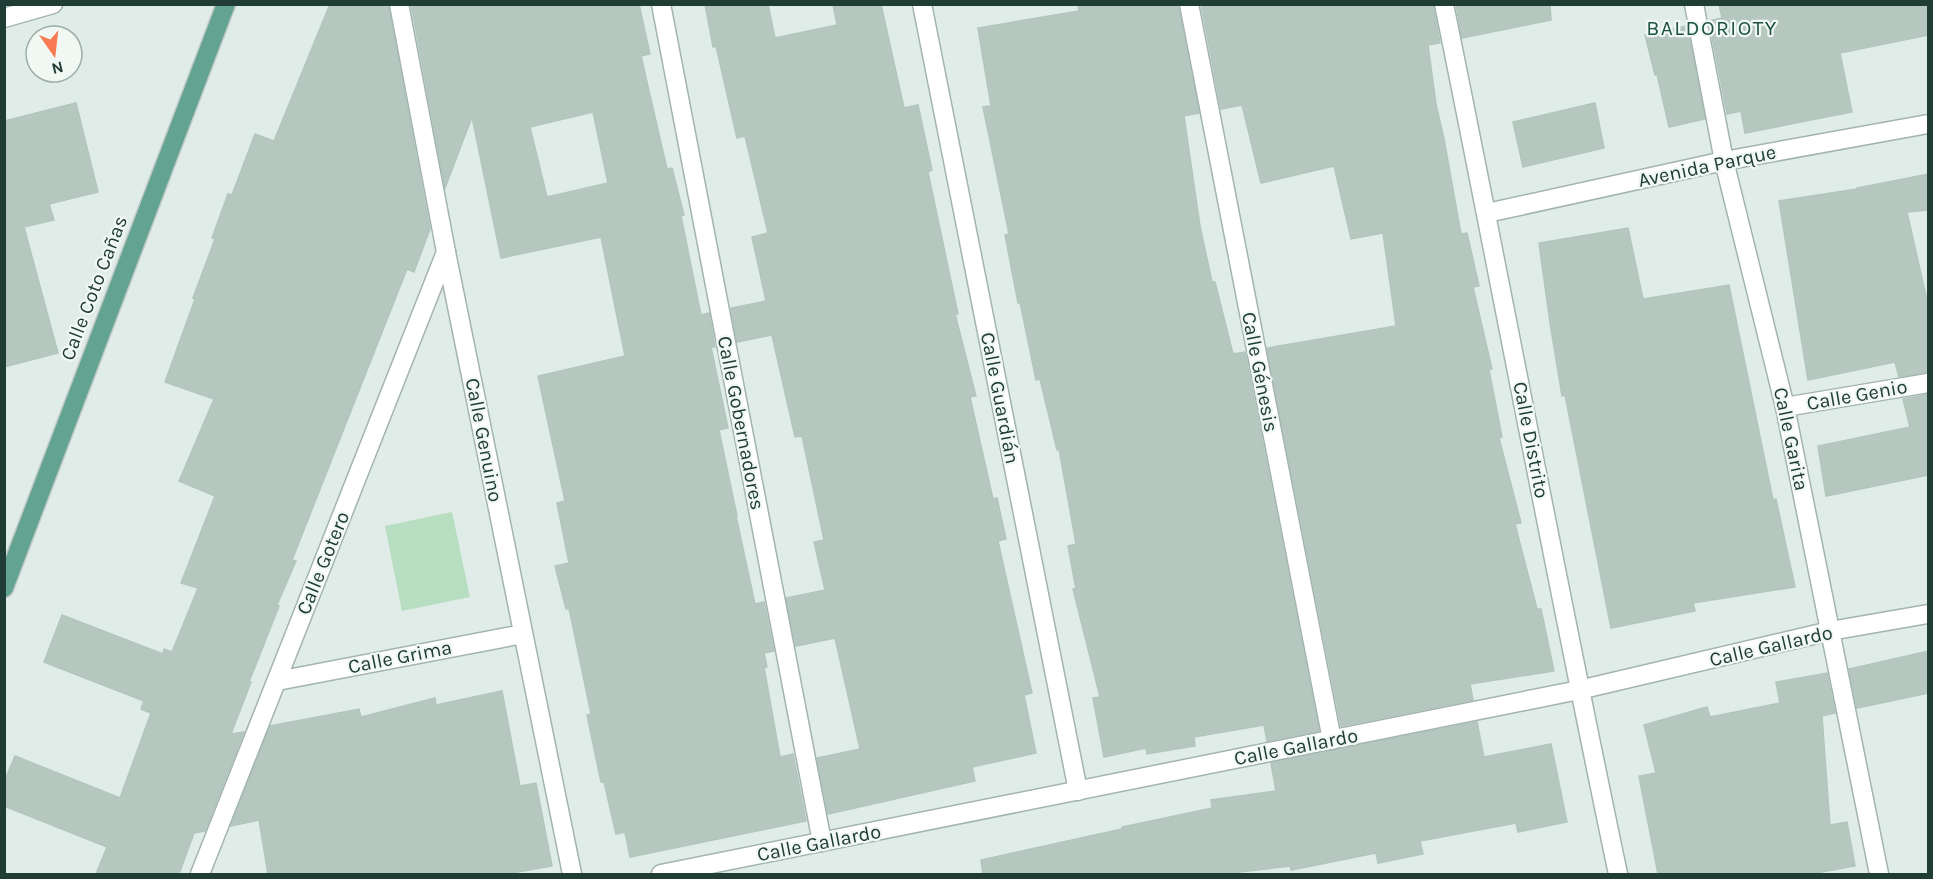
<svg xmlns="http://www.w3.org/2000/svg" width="1933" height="879" font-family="Karla,sans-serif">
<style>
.green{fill:#b8dec2}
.building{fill:#b6c7bf;stroke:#b3c6be;stroke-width:1.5;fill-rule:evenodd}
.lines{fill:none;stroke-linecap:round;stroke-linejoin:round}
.minor-casing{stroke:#a3b4ae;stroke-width:21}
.primary-casing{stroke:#c1c9c6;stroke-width:21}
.minor{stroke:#fff;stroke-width:18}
.primary{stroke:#63a392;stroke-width:18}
.labels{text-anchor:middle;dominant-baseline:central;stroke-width:4.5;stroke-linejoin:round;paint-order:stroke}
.street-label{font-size:20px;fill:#203d35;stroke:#f1f8f4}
.neighbourhood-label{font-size:21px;letter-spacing:1.5px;fill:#1c5042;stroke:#f1f8f4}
</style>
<rect width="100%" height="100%" fill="#e0ece7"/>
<!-- green -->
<path class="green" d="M452,512L470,597L402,611L385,526Z"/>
<!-- building -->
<g class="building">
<path d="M330,4H388L430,229L414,272L407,269L292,560L296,561L277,605L279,606L249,682H251L231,734L244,732L205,831L194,833L179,874H96L107,847L4,806V782L15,756L120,798L151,713L141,709L144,701L44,662L62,615L163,654L164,649L172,652L198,588L181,583L215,496L179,481L214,399L165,382L195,299L193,298L215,239L212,238L228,194L232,195L255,134L274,141Z"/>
<path d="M411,4H639L650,54L641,56L667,169L672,168L684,215L681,216L701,315L709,313L715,347H711L728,428L719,430L737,516H736L755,604L764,602L774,651L764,653L767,667H764L780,757L793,754L806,821L630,857L625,832L616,834L604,782H601L587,715L591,714L569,608L566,609L555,566L569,563L557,503L565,501L538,376L625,356L601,237L501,258L472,117L445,188ZM593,112L608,183L547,197L530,127Z"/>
<path d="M705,4H768L775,38L837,25L833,4H881L904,108L918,105L932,170L928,172L958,314H955L976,396L970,397L993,499L997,498L1006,539L998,541L1032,693L1024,695L1036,753L972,767L975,781L828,814L817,758L860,749L835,638L796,646L786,598L825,590L814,542L824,540L802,436L795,437L772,335L737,342L731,308L766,301L752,237L768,233L745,136L737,138L716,46L713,47Z"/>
<path d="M1078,4H1178L1199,113L1184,116L1200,226L1212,282H1215L1233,354L1245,352L1319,731L1267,741L1264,725L1194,737L1195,746L1147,754L1146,748L1104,757L1093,698L1100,697L1073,589H1076L1068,546L1076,544L1059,449L1057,450L1040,379L1036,380L1020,302L1018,303L1005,235L1009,234L983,107L991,106L978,28L1079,11Z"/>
<path d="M1201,4H1433L1440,43L1428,45L1436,104L1444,139L1461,234L1467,233L1479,286L1473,287L1492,369L1489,370L1502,437L1499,438L1521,523L1515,524L1537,609H1541L1554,671L1470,684L1473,700L1341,726L1267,348L1396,326L1383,233L1351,239L1334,166L1261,183L1242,105L1221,109Z"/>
<path d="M1456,4H1550L1551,20L1462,38Z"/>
<path d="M1719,4H1929V35L1840,53L1852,112L1745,133L1741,111L1727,114L1709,21L1722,18Z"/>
<path d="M1687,26L1705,119L1669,127L1657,74L1655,75L1645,35Z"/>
<path d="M76,103L98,192L49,204L54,220L24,227L58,353L4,367V121Z"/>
<path d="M1595,103L1604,148L1523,167L1513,122Z"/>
<path d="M1929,174V210L1907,212L1929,309V372L1899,377L1895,362L1808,380L1779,201L1857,189V188Z"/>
<path d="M1628,228L1643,299L1729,285L1773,500L1776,499L1795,587L1693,603L1695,611L1611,628L1565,395L1562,396L1550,323L1539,243Z"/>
<path d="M1929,394V475L1826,496L1818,446L1910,427L1903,399Z"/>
<path d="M1929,651V693L1857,708L1849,669Z"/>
<path d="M1827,673L1835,713L1822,716L1830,825L1847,822L1855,866L1811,874H1658L1639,776L1656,773L1644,725L1707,707L1710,717L1780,703L1776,682Z"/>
<path d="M502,691L520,786L536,783L552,866L506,874H268L259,820L231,826L270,726L359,709L361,717L435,698L436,705Z"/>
<path d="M1477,722L1484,757L1551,744L1567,822L1518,832L1516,823L1420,841L1423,854L1378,863L1376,853L1291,870L1290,866L1223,874H983L981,860L1122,829V827L1212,808L1211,800L1276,791L1271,763Z"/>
</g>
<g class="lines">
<defs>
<g id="minor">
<path d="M399,4L446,252L572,874"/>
<path d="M661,4L822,842"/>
<path d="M922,4L1078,791"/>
<path d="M1189,4L1332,740"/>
<path d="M1444,4C1503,294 1557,585 1618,874"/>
<path d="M1694,4L1724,161L1785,407L1879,874"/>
<path d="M4,18L53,4"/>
<path d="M1487,213L1724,161L1928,124"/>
<path d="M1785,407L1928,383"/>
<path d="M277,681L523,634"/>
<path d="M200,874L446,252"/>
<path d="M661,874L1579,690L1830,631L1928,614"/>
</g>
<path id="primary" d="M4,588L226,4"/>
</defs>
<!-- minor casing -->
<use href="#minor" class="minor-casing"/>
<!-- primary casing -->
<use href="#primary" class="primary-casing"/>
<!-- minor -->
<use href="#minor" class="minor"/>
<!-- primary -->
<use href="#primary" class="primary"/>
</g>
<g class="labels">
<!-- street labels -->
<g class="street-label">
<text transform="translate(1707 166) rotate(-12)">Avenida Parque</text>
<text transform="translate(94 288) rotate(-69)">Calle Coto Cañas</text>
<text transform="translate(1260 372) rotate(79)">Calle Génesis</text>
<text transform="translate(1857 395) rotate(-10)">Calle Genio</text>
<text transform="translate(1000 398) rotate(79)">Calle Guardián</text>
<text transform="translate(741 423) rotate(79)">Calle Gobernadores</text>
<text transform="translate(1791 439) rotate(78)">Calle Garita</text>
<text transform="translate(484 440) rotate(79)">Calle Genuino</text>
<text transform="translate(1531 440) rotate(79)">Calle Distrito</text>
<text transform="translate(323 563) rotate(-68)">Calle Gotero</text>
<text transform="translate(1771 646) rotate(-13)">Calle Gallardo</text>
<text transform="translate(400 657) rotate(-11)">Calle Grima</text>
<text transform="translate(1296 747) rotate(-11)">Calle Gallardo</text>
<text transform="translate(819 843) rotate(-11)">Calle Gallardo</text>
</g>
<!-- neighbourhood labels -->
<g class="neighbourhood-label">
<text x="1712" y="28">BALDORIOTY</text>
</g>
</g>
<!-- border -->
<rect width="1933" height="879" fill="none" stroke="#203d35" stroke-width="12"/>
<!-- north arrow -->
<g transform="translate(54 54) rotate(166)"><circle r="28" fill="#f1f8f4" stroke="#9dada8" stroke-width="1.5"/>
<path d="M0-4.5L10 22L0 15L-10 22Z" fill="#f77a53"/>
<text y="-9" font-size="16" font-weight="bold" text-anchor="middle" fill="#203d35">N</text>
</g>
</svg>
